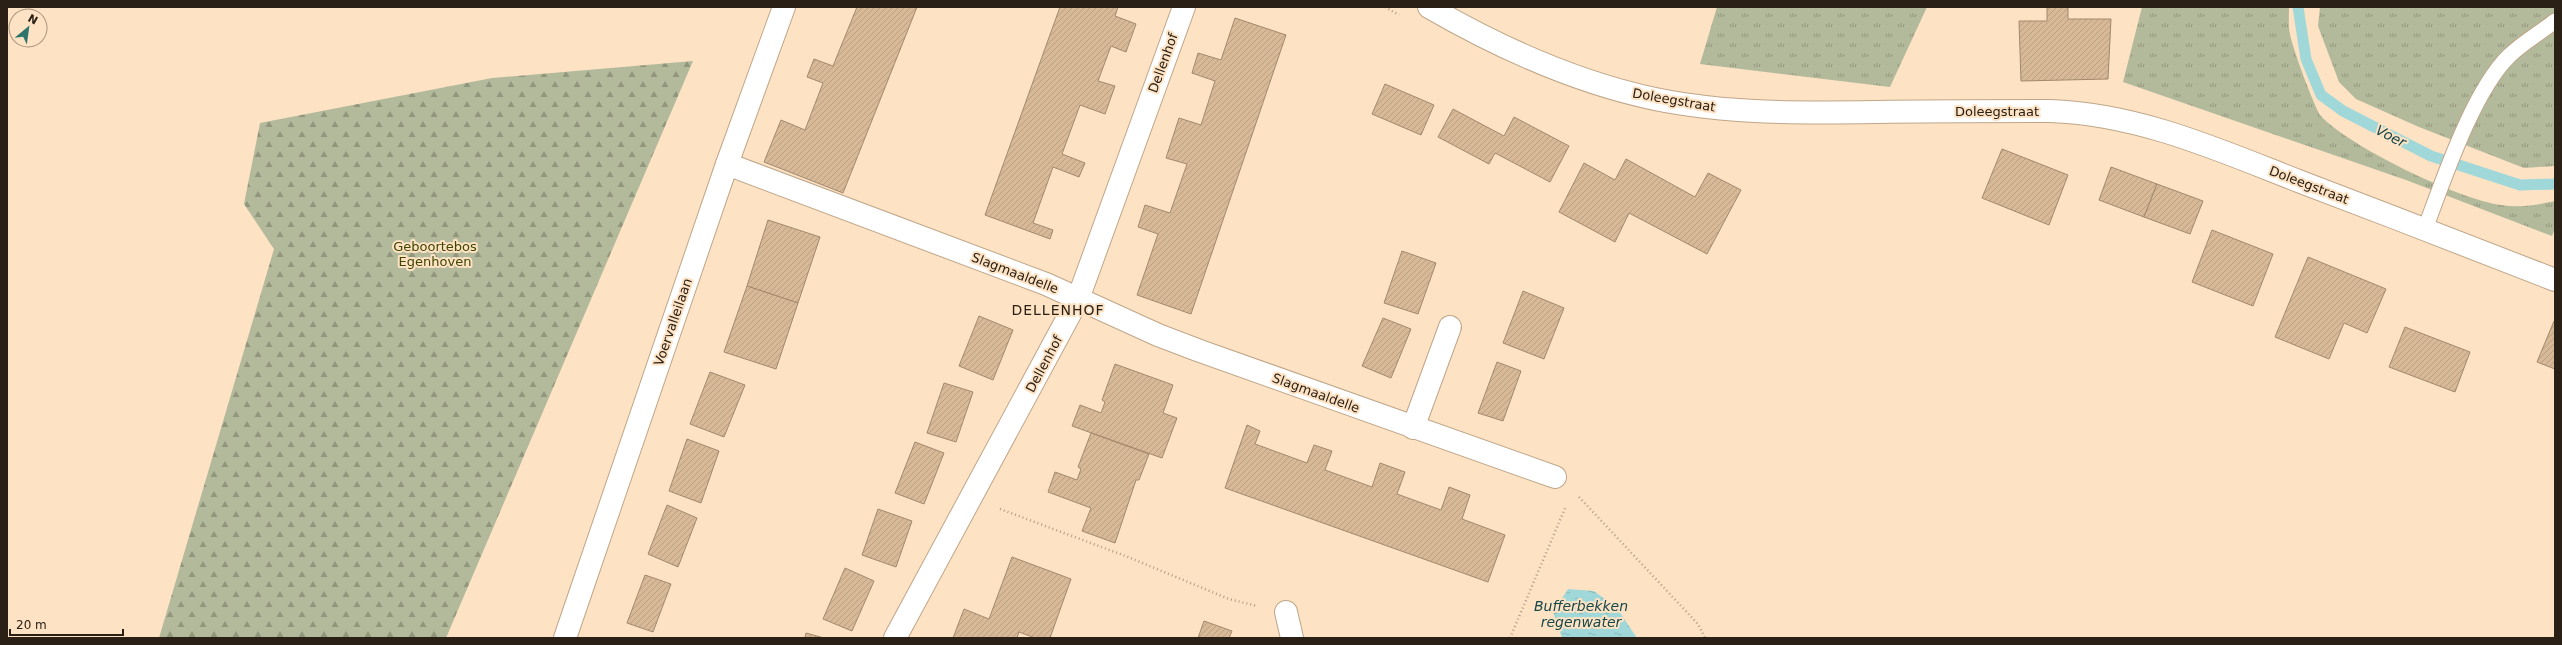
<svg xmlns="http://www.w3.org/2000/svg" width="2562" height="645" font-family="'DejaVu Sans',sans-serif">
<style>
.grass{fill:url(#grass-tufts)}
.forest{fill:url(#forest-firs)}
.water{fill:url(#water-ripples)}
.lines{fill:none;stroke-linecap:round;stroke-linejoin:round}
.stream{stroke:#a0d8d9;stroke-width:11}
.building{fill:url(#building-hatch);stroke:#a2896d}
.service-casing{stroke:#bfa689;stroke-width:17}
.minor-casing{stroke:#bfa689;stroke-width:24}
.tertiary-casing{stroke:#bfa689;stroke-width:24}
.path{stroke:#b19d85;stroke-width:2.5;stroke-dasharray:1 3;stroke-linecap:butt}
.service{stroke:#fff;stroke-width:15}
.minor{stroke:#fff;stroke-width:22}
.tertiary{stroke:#fff;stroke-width:22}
.labels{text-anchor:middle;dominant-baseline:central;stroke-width:4;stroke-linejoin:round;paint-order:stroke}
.street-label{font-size:13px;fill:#2a2015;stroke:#fde2c4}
.park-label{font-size:13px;fill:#3f4600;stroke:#fde2c4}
.water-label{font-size:14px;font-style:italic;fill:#154749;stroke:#fde2c4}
.neighbourhood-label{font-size:14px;letter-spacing:1px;fill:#2a2015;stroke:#fde2c4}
</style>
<defs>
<pattern id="grass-tufts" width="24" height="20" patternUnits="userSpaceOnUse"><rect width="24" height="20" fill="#b3b99b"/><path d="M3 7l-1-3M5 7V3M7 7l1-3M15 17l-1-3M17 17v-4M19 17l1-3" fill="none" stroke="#92967d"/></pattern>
<pattern id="forest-firs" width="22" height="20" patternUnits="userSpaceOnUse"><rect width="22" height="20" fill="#b3b99b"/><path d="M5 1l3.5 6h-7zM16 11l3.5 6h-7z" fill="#92967d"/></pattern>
<pattern id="water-ripples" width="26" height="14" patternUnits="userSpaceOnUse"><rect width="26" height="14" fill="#a0d8d9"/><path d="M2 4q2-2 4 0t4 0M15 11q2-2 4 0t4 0" fill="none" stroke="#8ab9b9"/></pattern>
<pattern id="building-hatch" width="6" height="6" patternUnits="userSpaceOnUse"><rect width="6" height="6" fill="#d8b997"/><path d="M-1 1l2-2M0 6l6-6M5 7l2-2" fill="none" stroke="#ba9f81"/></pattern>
</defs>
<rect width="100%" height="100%" fill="#fde2c4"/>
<!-- grass -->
<g class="grass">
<path d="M1717,7H1927L1890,87L1700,64Z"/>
<path d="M2142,7H2289C2289,16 2288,26 2290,34C2291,44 2315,109 2321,116C2348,146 2460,200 2501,205C2519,208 2537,205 2555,201V228L2552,236L2406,180L2123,82Z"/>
<path d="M2320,7H2555V166L2524,168L2419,127L2356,99L2339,82L2318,26Z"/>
</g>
<!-- forest -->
<path class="forest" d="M693,61L446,638H159L274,249L244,204L260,123L492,78Z"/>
<!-- water -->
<path class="water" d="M1568,589L1594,591L1617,608L1637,638H1562L1553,612Z"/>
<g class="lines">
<!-- stream -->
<path class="stream" d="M2298,7L2306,59L2321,95L2343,111L2431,156L2520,185L2555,184"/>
</g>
<!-- building -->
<g class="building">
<path d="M857,7H917L843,193L764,162L781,120L805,130L823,83L807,77L814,59L833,66Z"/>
<path d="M1060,7H1118L1115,16L1136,24L1126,52L1111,46L1098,81L1115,86L1105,114L1080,105L1062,154L1085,163L1079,177L1053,167L1033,223L1053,230L1050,239L985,215Z"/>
<path d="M2047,7H2068V19H2111L2108,79L2021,81L2019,21H2047Z"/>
<path d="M1235,18L1286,35L1191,314L1137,295L1158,234L1138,227L1145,205L1170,213L1187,164L1166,158L1179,118L1201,125L1215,81L1192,73L1198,53L1221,60Z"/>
<path d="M1385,84L1434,105L1421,135L1372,114Z"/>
<path d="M1453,109L1504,136L1514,117L1569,146L1550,182L1495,153L1489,164L1438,137Z"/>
<path d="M2002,149L2068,175L2049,225L1982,198Z"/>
<path d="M1626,159L1695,197L1708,173L1741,190L1707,254L1629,213L1615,242L1559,212L1584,163L1615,180Z"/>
<path d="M2111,167L2157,184L2144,217L2099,200Z"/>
<path d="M2157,184L2203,201L2190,234L2144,217Z"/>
<path d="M768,220L820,237L798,303L747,286Z"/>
<path d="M2212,230L2273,254L2253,306L2192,282Z"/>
<path d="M1402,251L1436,263L1418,314L1384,303Z"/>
<path d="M2308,257L2386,289L2367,333L2344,323L2329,359L2275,337Z"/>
<path d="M747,286L798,303L776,369L724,352Z"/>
<path d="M1523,291L1564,308L1544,359L1503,343Z"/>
<path d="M979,316L1013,330L993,380L959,366Z"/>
<path d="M1383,318L1411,329L1391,378L1362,366Z"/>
<path d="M2554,321H2555V369L2537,362Z"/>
<path d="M2405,327L2470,352L2455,392L2389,367Z"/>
<path d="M1497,362L1521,371L1503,421L1478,413Z"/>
<path d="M1115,364L1173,385L1163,413L1177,418L1162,458L1072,426L1080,405L1101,413L1105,402L1102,400Z"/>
<path d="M710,372L745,385L724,437L690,424Z"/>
<path d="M944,383L973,392L956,442L927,433Z"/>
<path d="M1247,425L1260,431L1255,444L1307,463L1314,445L1332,451L1325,470L1372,487L1380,463L1405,472L1397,494L1441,510L1449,487L1470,495L1462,519L1505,535L1488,582L1225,488Z"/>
<path d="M1091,433L1149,454L1139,480H1136L1115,543L1082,531L1091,508L1048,492L1055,472L1077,480L1081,469L1078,467Z"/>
<path d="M687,439L719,451L701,503L669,491Z"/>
<path d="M915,442L944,453L924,504L895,493Z"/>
<path d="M667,505L697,518L678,567L648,554Z"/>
<path d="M878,509L912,521L896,567L862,555Z"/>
<path d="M1012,557L1071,579L1050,638H1035L1019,632L1017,638H953L964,609L989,619Z"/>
<path d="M845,568L874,581L852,631L823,619Z"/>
<path d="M645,575L671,584L653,632L627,623Z"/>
<path d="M1204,621L1232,631L1229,638H1198Z"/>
<path d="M806,633L824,638H805Z"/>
</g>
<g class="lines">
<defs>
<path id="service" d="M2425,229C2443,181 2473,91 2509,56C2522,43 2540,33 2555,21"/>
<g id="minor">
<path d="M727,164L1046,284L1158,335L1200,351L1555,477"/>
<path d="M1413,428L1450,327"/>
<path d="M1286,612L1292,638"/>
<path d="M565,638L727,164L784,7"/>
<path d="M895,638L1078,299L1184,7"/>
</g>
<path id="tertiary" d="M1429,7C1500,48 1574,82 1655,99C1728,114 1802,113 1876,112C1934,111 1992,111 2050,111C2139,114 2219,150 2301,182C2386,214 2470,247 2555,280"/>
</defs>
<!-- service casing -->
<use href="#service" class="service-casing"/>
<!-- minor casing -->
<use href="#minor" class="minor-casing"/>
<!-- tertiary casing -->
<use href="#tertiary" class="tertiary-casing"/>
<!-- path -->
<g class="path">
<path d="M1385,7L1399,15"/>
<path d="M1579,497L1698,624L1705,638"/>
<path d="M1000,509L1128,557L1229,599L1257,606"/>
<path d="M1510,638L1566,506"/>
</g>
<!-- service -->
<use href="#service" class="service"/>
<!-- minor -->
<use href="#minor" class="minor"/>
<!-- tertiary -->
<use href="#tertiary" class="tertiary"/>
</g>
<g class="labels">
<!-- street labels -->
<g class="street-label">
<text transform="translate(1163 63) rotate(-70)">Dellenhof</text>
<text transform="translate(1674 100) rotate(10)">Doleegstraat</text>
<text x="1997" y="111">Doleegstraat</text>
<text transform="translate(2309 185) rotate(21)">Doleegstraat</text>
<text transform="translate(1015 273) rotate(21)">Slagmaaldelle</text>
<text transform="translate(673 322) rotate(-71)">Voervalleilaan</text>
<text transform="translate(1044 364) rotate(-62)">Dellenhof</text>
<text transform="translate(1316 393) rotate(20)">Slagmaaldelle</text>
</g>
<!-- park labels -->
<g class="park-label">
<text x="435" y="246">Geboortebos<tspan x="435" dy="15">Egenhoven</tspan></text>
</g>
<!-- water labels -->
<g class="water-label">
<text transform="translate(2391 136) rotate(27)">Voer</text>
<text x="1581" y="606">Bufferbekken<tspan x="1581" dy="16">regenwater</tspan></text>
</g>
<!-- neighbourhood labels -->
<g class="neighbourhood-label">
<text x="1058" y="310">DELLENHOF</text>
</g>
</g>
<!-- border -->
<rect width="2562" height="645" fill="none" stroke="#2a2015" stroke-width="16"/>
<!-- north arrow -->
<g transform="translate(28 28) rotate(29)"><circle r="19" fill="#fde2c4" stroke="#a9947e"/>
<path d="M0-3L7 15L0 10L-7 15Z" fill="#2c746c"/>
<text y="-6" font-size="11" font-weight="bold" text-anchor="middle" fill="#2a2015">N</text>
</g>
<!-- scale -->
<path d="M10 629v6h113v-6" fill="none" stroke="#2a2015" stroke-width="2"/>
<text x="16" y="629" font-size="12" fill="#2a2015" stroke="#fde2c4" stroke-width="3" paint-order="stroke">20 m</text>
</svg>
